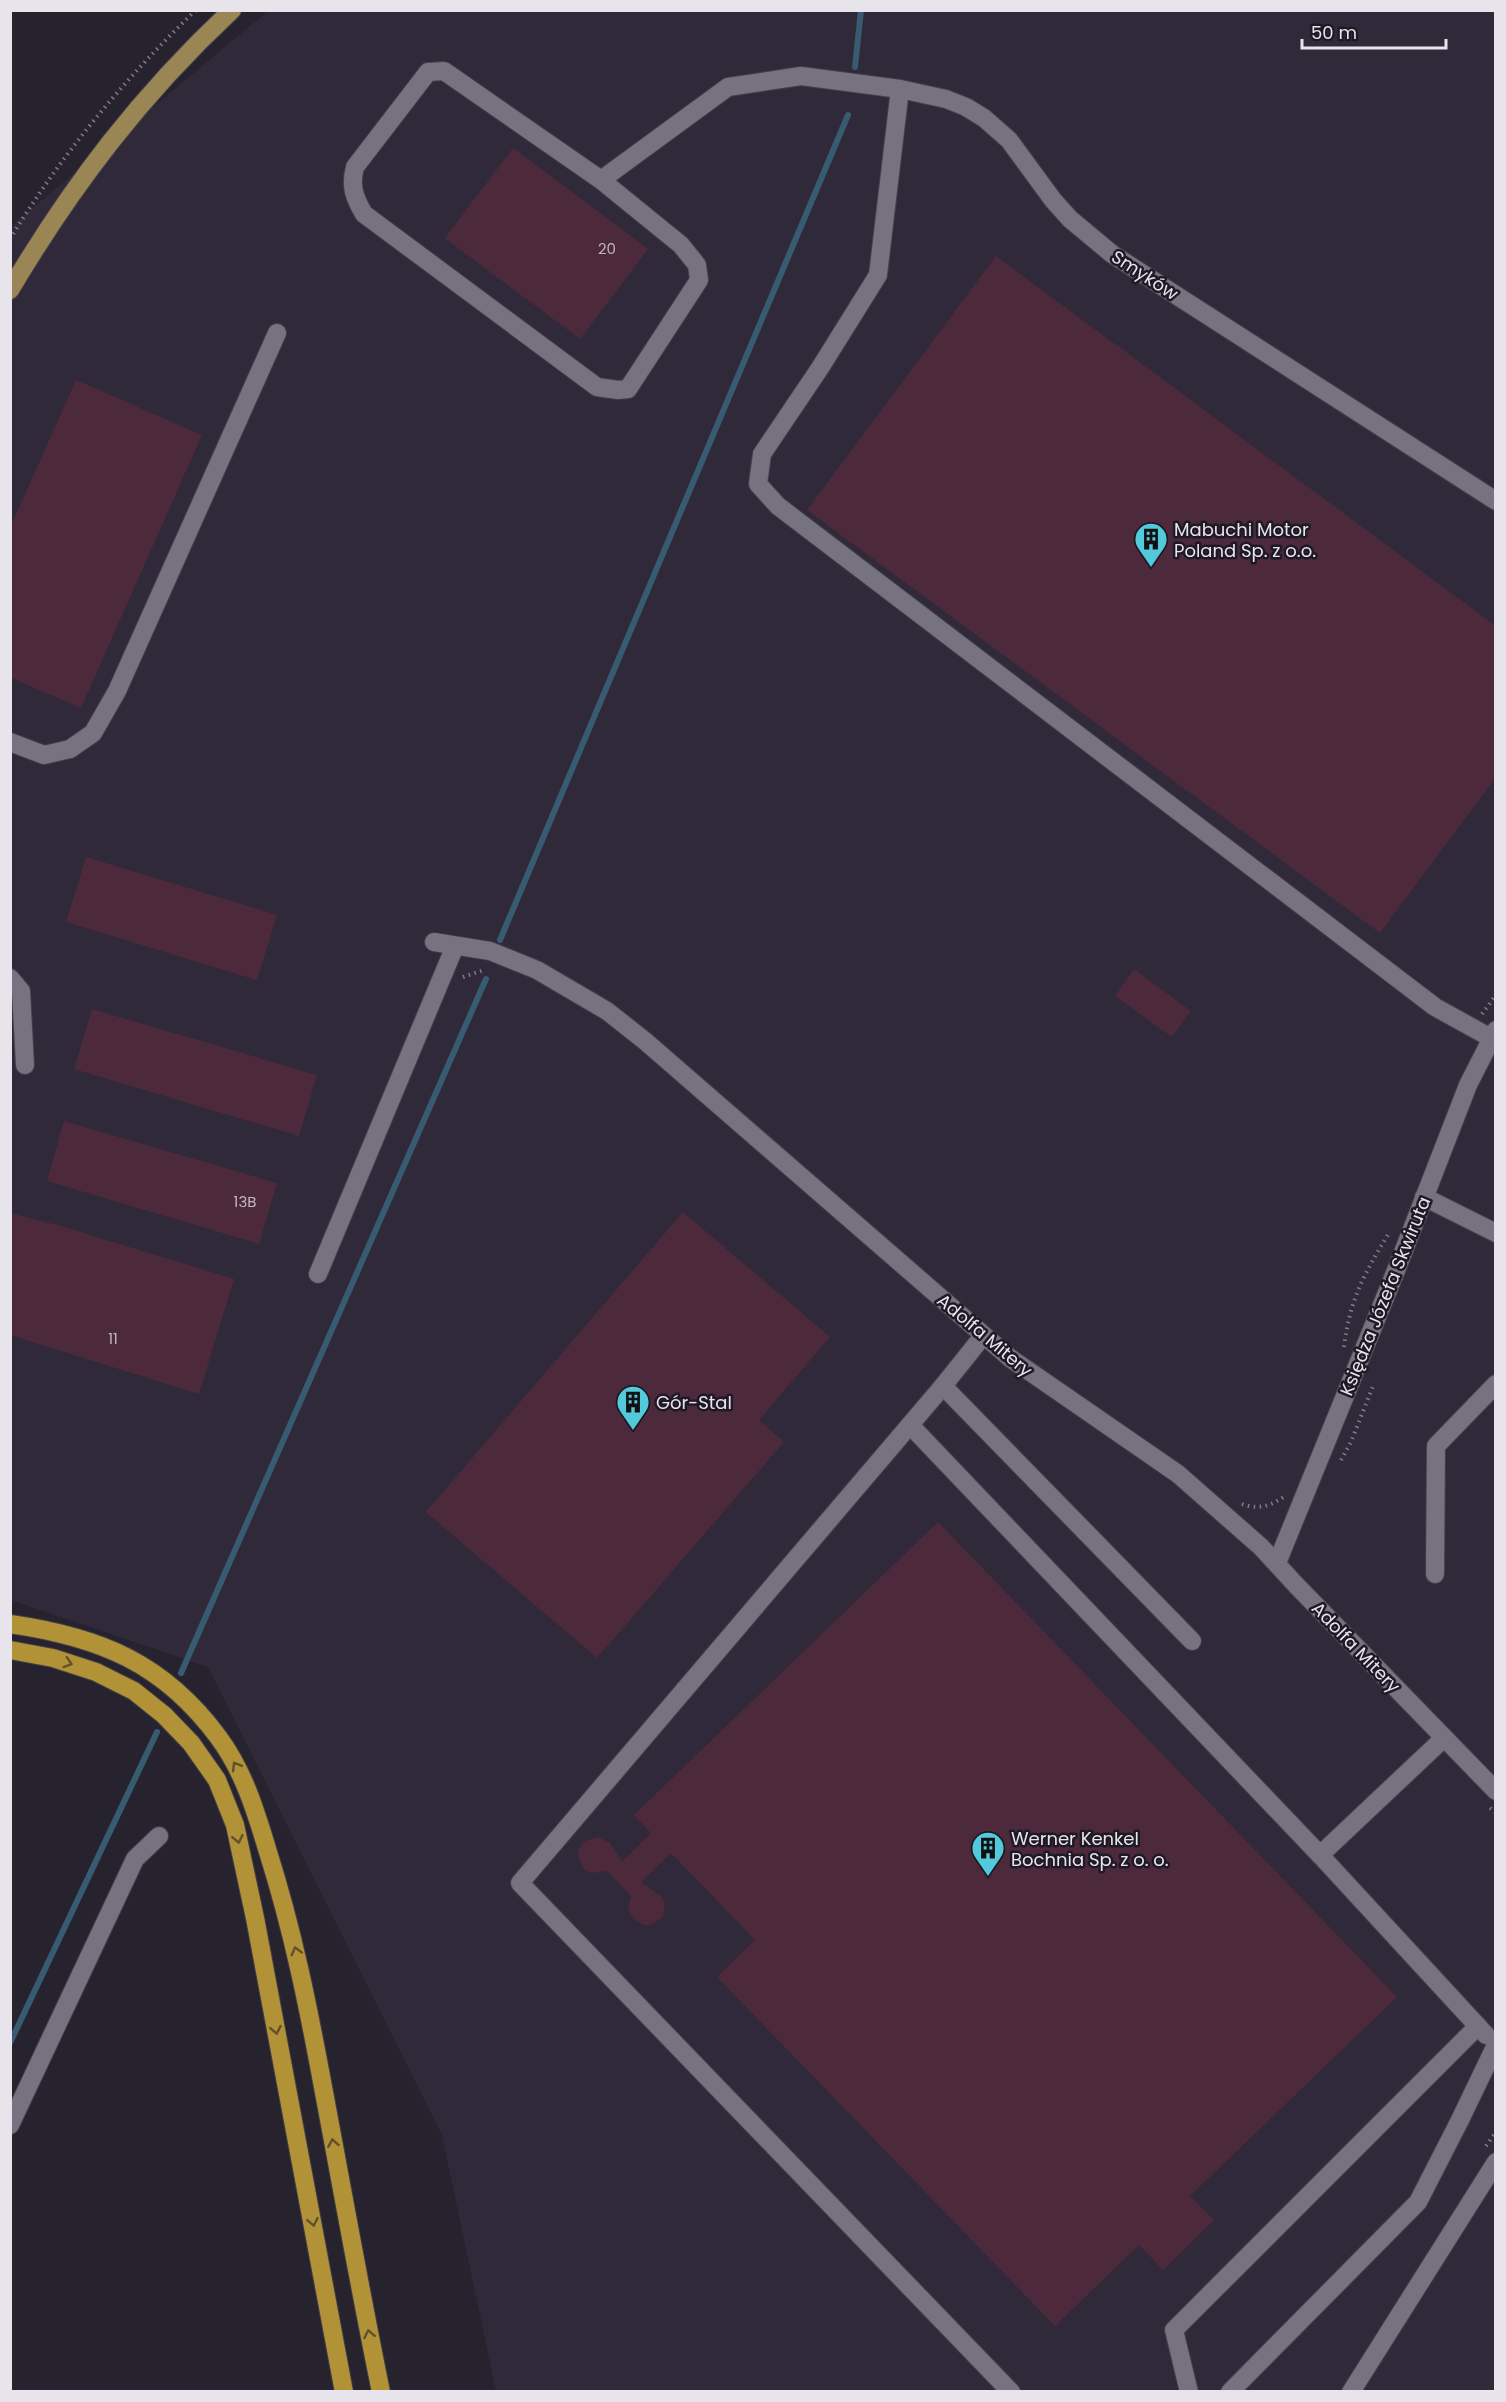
<svg xmlns="http://www.w3.org/2000/svg" width="1506" height="2402" font-family="Poppins,sans-serif">
<style>
.built{fill:#30293a}
.lines{fill:none;stroke-linecap:round;stroke-linejoin:round}
.stream{stroke:#375b71;stroke-width:6}
.building{fill:#4c2a3b}
.minor-casing{stroke:#444049;stroke-width:20}
.major-casing{stroke:#444049;stroke-width:20}
.highway-casing{stroke:#444049;stroke-width:20}
.path{stroke:#807c86;stroke-width:4;stroke-dasharray:1.5 4.5;stroke-linecap:butt}
.minor{stroke:#77727f;stroke-width:18}
.major{stroke:#9a8554;stroke-width:18}
.highway{stroke:#b29237;stroke-width:18}
.oneway{stroke:#614f2d}
.labels{text-anchor:middle;dominant-baseline:central;stroke-width:5;stroke-linejoin:round;paint-order:stroke}
.number-label{font-size:15px;fill:#c0b6c0}
.street-label{font-size:18px;fill:#e7e4ec;stroke:#1e1924}
.poi-label{font-size:18px;fill:#e7e4ec;stroke:#1e1924;text-anchor:start}
</style>
<rect width="100%" height="100%" fill="#27232e"/>
<!-- built -->
<path class="built" d="M268,11H1495V2391H496L442,2135L208,1667L11,1600V226Z"/>
<g class="lines">
<!-- stream -->
<g class="stream">
<path d="M855,67L861,10"/>
<path d="M500,940L848,115"/>
<path d="M181,1673L486,979"/>
<path d="M10,2043L157,1732"/>
</g>
</g>
<!-- building -->
<g class="building">
<path d="M513,148L648,249L580,339L445,238Z"/>
<path d="M996,256L1496,626V777L1380,933L807,510Z"/>
<path d="M76,380L202,435L81,708L10,677V528Z"/>
<path d="M86,857L277,915L257,980L66,922Z"/>
<path d="M1134,969L1191,1011L1172,1037L1115,996Z"/>
<path d="M92,1009L317,1075L299,1136L74,1069Z"/>
<path d="M64,1121L277,1183L259,1244L47,1181Z"/>
<path d="M683,1212L830,1337L759,1420L784,1442L597,1658L426,1512Z"/>
<path d="M10,1213L61,1226L234,1279L199,1394L10,1335Z"/>
<path d="M938,1522L1397,1997L1190,2196L1214,2220L1163,2270L1139,2245L1055,2326L717,1977L755,1940L671,1853L641,1882L661,1896L665,1903L663,1917L650,1925H643L633,1919L628,1908L631,1896L607,1871L592,1873L585,1870L578,1857L579,1849L585,1841L598,1837L610,1843L622,1862L651,1833L634,1815Z"/>
</g>
<g class="lines">
<defs>
<g id="minor">
<path d="M900,89L878,275L820,368L762,454L758,484L778,506L1435,1007L1491,1038"/>
<path d="M601,180L681,245L697,265L699,280L628,389L618,390L597,387L364,214C354,197 350,186 355,167L428,72L444,71L601,180L728,87L801,76L900,89L946,99L966,107L984,118L1009,140L1053,200L1070,219L1112,254L1496,501"/>
<path d="M10,742L44,755L70,749L93,733L117,691L277,333"/>
<path d="M434,942L490,951L537,970L607,1011L645,1041L1010,1358L1178,1474L1261,1547L1296,1585L1496,1791"/>
<path d="M10,978L21,991L25,1065"/>
<path d="M1424,1197L1496,1233"/>
<path d="M318,1274L455,946"/>
<path d="M983,1336L943,1386L520,1883L1011,2392"/>
<path d="M943,1386L1192,1641"/>
<path d="M910,1425L1320,1855"/>
<path d="M1277,1563L1397,1268L1468,1085L1496,1030"/>
<path d="M1435,1574L1436,1446L1496,1384"/>
<path d="M1444,1738L1320,1855L1486,2035"/>
<path d="M10,2125L135,1859L159,1836"/>
<path d="M1189,2392L1174,2330L1478,2026"/>
<path d="M1230,2392L1418,2202L1460,2120L1496,2045"/>
<path d="M1351,2392L1496,2162"/>
</g>
<path id="major" d="M10,290C73,184 141,95 232,10"/>
<g id="highway">
<path d="M10,1624C100,1637 164,1663 219,1738C244,1772 256,1812 268,1852C293,1931 308,2006 323,2087C342,2188 360,2290 381,2392"/>
<path d="M10,1650L53,1658L96,1672L134,1691L164,1715L191,1743L217,1780L235,1825L255,1918L344,2392"/>
</g>
</defs>
<!-- minor casing -->
<use href="#minor" class="minor-casing"/>
<!-- major casing -->
<use href="#major" class="major-casing"/>
<!-- highway casing -->
<use href="#highway" class="highway-casing"/>
<!-- path -->
<g class="path">
<path d="M10,239C61,155 125,78 196,10"/>
<path d="M463,977L484,970"/>
<path d="M1482,1014L1496,995"/>
<path d="M1344,1347C1350,1299 1364,1274 1389,1233"/>
<path d="M1341,1460L1351,1442L1373,1386"/>
<path d="M1242,1504C1258,1510 1271,1506 1285,1496"/>
<path d="M1490,1808L1496,1813"/>
<path d="M1486,2146L1496,2132"/>
</g>
<!-- minor -->
<use href="#minor" class="minor"/>
<!-- major -->
<use href="#major" class="major"/>
<!-- highway -->
<use href="#highway" class="highway"/>
</g>
<!-- one-way arrows -->
<defs><path id="oneway-chevron" d="M-2-3.5L2.5 0L-2 3.5" fill="none" stroke-width="1.6" stroke-linecap="round" stroke-linejoin="round" transform="scale(1.5)"/></defs>
<g class="oneway">
<use href="#oneway-chevron" transform="translate(68 1663) rotate(18)"/>
<use href="#oneway-chevron" transform="translate(236 1766) rotate(-121)"/>
<use href="#oneway-chevron" transform="translate(238 1839) rotate(78)"/>
<use href="#oneway-chevron" transform="translate(296 1951) rotate(-105)"/>
<use href="#oneway-chevron" transform="translate(276 2030) rotate(79)"/>
<use href="#oneway-chevron" transform="translate(333 2143) rotate(-100)"/>
<use href="#oneway-chevron" transform="translate(313 2222) rotate(79)"/>
<use href="#oneway-chevron" transform="translate(369 2334) rotate(-101)"/>
</g>
<!-- icons -->
<defs>
<symbol id="building-pin" viewBox="-11 -11 22 30"><path d="M0 17L-7.5 6A9.5 9.5 0 1 1 7.5 6Z" fill="#53cadc" stroke="#1e1924"/><path d="M-4-6H4V6H1V3H-1V6H-4ZM-2.5-4.3h1.7v1.8h-1.7ZM.8-4.3h1.7v1.8H.8ZM-2.5-1h1.7V.8h-1.7ZM.8-1h1.7V.8H.8Z" fill="#111"/></symbol>
</defs>
<g fill-rule="evenodd">
<use href="#building-pin" x="1132" y="520" width="38" height="52"/>
<use href="#building-pin" x="614" y="1383" width="38" height="52"/>
<use href="#building-pin" x="969" y="1829" width="38" height="52"/>
</g>
<g class="labels">
<!-- number labels -->
<g class="number-label">
<text x="607" y="248">20</text>
<text x="245" y="1201">13B</text>
<text x="113" y="1338">11</text>
</g>
<!-- street labels -->
<g class="street-label">
<text transform="translate(1145 275) rotate(33)">Smyków</text>
<text transform="translate(1385 1296) rotate(-68)">Księdza Józefa Skwiruta</text>
<text transform="translate(985 1335) rotate(40)">Adolfa Mitery</text>
<text transform="translate(1356 1647) rotate(46)">Adolfa Mitery</text>
</g>
<!-- poi labels -->
<g class="poi-label">
<text x="1174" y="529">Mabuchi Motor<tspan x="1174" dy="21">Poland Sp. z o.o.</tspan></text>
<text x="656" y="1402">Gór-Stal</text>
<text x="1011" y="1838">Werner Kenkel<tspan x="1011" dy="21">Bochnia Sp. z o. o.</tspan></text>
</g>
</g>
<!-- border -->
<rect width="1506" height="2402" fill="none" stroke="#e7e4ec" stroke-width="24"/>
<!-- scale -->
<path d="M1302 39v9h144v-9" fill="none" stroke="#e7e4ec" stroke-width="3"/>
<text x="1311" y="39" font-size="18" fill="#e7e4ec" stroke="#1e1924" stroke-width="4.5" paint-order="stroke">50 m</text>
</svg>
